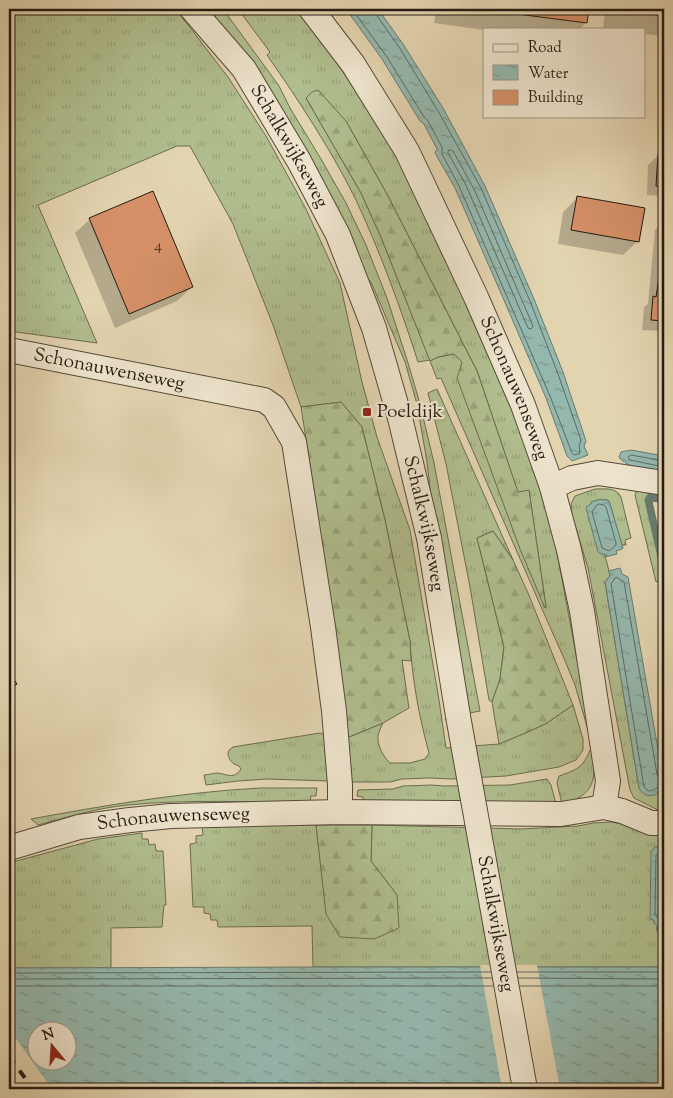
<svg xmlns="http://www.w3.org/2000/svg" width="673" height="1098" font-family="'Sorts Mill Goudy',serif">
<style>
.grass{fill:url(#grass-tufts);stroke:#6b6c50}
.forest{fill:url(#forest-firs);stroke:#6b6c50}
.water{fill:url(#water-ripples);stroke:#697a70;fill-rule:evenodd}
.pier{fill:#e3d4b0}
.shadow{fill:#0003}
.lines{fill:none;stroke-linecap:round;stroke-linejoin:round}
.shore{stroke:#5e6a60;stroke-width:1}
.stream{stroke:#697a70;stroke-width:7}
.building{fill:#d59068;stroke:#261c12}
.minor-casing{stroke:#554a3a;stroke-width:26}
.minor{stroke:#ede3cc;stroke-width:24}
.rail{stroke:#261c12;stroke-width:4;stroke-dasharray:9 9;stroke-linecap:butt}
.minor-bridge-casing{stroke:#554a3a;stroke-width:26;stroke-linecap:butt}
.minor-bridge{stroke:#ede3cc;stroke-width:24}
.poi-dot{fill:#8f2418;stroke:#ede3cc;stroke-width:2}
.labels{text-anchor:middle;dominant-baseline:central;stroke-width:4.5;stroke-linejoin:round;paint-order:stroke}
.number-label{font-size:16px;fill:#523928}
.street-label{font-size:19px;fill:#261c12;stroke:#ede3cc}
.poi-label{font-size:19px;fill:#261c12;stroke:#ede3cc;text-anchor:start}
</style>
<defs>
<pattern id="grass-tufts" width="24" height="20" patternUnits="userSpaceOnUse" patternTransform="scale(1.25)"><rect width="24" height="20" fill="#b0bd8d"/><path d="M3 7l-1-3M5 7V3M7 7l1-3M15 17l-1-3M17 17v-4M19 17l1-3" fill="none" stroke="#97a279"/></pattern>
<pattern id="forest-firs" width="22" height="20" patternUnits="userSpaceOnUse" patternTransform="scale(1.25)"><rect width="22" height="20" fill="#b0bd8d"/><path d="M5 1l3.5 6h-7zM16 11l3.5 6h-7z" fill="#97a279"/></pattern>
<pattern id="water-ripples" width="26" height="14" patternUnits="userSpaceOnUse" patternTransform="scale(1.25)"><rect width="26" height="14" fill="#95b8ae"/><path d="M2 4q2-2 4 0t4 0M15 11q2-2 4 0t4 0" fill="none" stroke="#79958c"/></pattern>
</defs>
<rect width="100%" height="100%" fill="#e3d4b0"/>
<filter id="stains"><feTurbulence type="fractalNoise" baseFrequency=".004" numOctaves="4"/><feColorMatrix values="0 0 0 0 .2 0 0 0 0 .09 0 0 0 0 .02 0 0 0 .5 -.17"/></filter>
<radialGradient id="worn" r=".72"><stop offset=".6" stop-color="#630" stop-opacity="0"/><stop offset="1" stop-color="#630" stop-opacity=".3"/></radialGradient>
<!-- grass -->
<g class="grass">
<path d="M9,9H175L188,25L228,77L266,136L305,207L340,283L362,382L377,437L410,530L439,700L446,748L499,744L530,731L547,723L573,705L583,739V750L576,760L559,767L506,776L451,779L429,778L402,779L390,782H348L344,739L383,723C381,727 379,731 378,736C377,745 384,758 390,763H410L425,759L429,753C419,717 412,678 410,641L385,520L362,427L341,402L301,407L273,325L233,224L190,146H177L38,205L97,343L9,331Z"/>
<path d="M209,9H223L279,86L290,108L321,159L346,203L366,245L387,298L409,366L420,404L434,463L480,711L470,713L431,497L427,462L417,404L405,362L371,282L365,278L233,40Z"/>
<path d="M238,9H298L315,29L343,72L387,140L413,187L449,263L517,418L542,483L557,553L592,739L590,738L584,716L575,685L563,656L542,609L441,378L437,379L430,361L438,357L454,354L462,362L545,608L546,607L529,491L518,493L477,371L388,196L346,121L306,98L361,193L381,237L430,360L418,362C400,306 380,251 355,198C330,148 299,101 267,55L270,52Z"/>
<path d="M437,389L513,560L493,531L477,538L504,647L500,679L492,702L489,700L470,587L446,464L428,393Z"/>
<path d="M664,488V503L652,501L664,556V579L656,582L635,495L637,490Z"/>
<path d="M595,489C605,489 616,487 621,497L631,538L625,540L626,545H622L609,501L607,500H602L601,499L591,502L609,571L610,576L605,582L639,788L660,793L663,789H664V813L634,798L630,790L588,568L572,515L571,504L575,496Z"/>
<path d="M320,733L331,737L329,781L267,779L238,781L206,785L204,775C208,775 213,773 217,773C227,774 234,780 241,769L239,766C232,764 229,760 228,754L229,750L233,747Z"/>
<path d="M590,750H594C595,780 596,795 562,804L557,783L559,776C576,770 583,768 590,750Z"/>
<path d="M547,779L551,785L556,804H363V797L357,796L358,790L393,789L403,786L432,785L444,786L510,785Z"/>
<path d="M261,788H317L316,796H311L310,803C250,802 188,799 128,805C97,808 68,817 38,825L31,819C107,805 184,792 261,788Z"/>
<path d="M611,822L623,824L636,830L644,832H664V846L655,847L654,920V923L657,926V931H664V967H313L312,926L218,927L217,920H211L210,914L204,913V907H193L190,844L196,843V836L203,835L202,825H316L327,914L397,895L371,861L372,825L521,829L578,826L593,823Z"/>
<path d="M142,833V839H148L149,845L155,844L156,851H163L166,905H164L162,927L111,928V968H9V863L98,839Z"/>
</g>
<!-- forest -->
<g class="forest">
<path d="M318,90L346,121L388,196L477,371L518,492L529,490L546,607L545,608L520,549L457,378L462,362L454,354L438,357L430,361L381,237L361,193L306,98L312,92Z"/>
<path d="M341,402L362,427L385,520L410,641L411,661L402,660L409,708L383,723L344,739L316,503L301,407Z"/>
<path d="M493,531L513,560L528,593L573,705L547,723L530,731L499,744L492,702L500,679L504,647L477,538Z"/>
<path d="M316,825H372L371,861L397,895L399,928L374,939L340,937L326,914Z"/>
</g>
<!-- water -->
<g class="water">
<path d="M346,9H378L403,44L443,108L485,186L534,299L563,372L586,441L584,446L588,455L572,461L567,456L546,398L510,314L455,188L435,153L437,149L424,124L420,121L382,59Z"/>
<path d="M631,450L664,456V472C652,470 625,468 619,457L621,452Z"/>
<path d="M601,499L602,500H607L609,501L623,548L622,549L616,551L617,554L605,557V554H601L598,552L586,508L587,506L591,504V502Z"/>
<path d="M620,568L622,574L628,577L664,784C661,797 645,800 639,788L605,582L610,576L609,571Z"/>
<path d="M664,846V931H657V926L654,923V920L650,919L651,851L654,849V847Z"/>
<path d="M313,967H664V1089H9V968ZM38,1030H68V1060H38Z"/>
</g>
<!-- pier -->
<g class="pier">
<path d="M480,965H537L560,1089H502Z"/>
<path d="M9,1029L52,1089H9Z"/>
</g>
<!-- shadow -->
<g class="shadow">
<path d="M436,9H664V36L644,34V29L603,28L605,12L588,9L586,22L580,29H484V30L434,23Z"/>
<path d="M658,156H664V196L647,195L648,165Z"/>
<path d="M577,198L638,241L623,255L558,244L563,212Z"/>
<path d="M90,219L192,287L177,301L115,328L75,233Z"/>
<path d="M664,222V331L642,330L644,307L648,304L655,230Z"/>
</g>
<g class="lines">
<!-- shore -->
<g class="shore">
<path d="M352,9L387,57L424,117L428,121L442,147V154L459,186L550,396L572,453L574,455L579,454L580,452L579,446L581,440L558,374L530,301L481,188L438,111L399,47L375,13V9"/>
<path d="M449,150H451L453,151L475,191L533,326L531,329L528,328L465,183L448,153Z"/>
<path d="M664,461L631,455L628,457L630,460L664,467"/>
<path d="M599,504L604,505L606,507L616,543V545L609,551L602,548L592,512L596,506Z"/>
<path d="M664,779L660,778L657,774L624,582L616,577L611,584L644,787L648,791C656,791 657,785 664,785"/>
<path d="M664,851L659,852L656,855L655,914L662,925L664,926"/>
<path d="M664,857L662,859L661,911L664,916"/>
<path d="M517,972H664"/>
<path d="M9,973L491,972"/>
<path d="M518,978L664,979"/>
<path d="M9,979L492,978"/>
<path d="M9,986H493"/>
<path d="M520,986H664"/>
</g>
<!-- stream -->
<path class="stream" d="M664,499L650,497L648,500L664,570"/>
</g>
<!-- building -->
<g class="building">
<path d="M478,9H589L587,23Z"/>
<path d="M621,9H664V16L621,10Z"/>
<path d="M658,154L664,155V186H656Z"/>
<path d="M153,191L193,287L129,314L89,218Z"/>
<path d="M577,196L645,208L639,242L571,230Z"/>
<path d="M664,225V284H658Z"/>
<path d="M658,284H664V321L651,320L653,296L656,297Z"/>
<path d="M9,672L17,684L9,690Z"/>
</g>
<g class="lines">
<defs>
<g id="minor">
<path id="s1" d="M192,9L244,69L299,161L338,235L374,328L400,418L429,538L458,716"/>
<path id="s2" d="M311,9L353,64L407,151L476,297L523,405L552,487L569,550L582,611L608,781L604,807"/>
<path id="s3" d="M9,350L264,400L274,407L294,442L323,627L334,711L340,785V812"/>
<path d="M552,487L572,478L598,473L664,483"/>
<path id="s4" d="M9,848L79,827L130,820L171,816L340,812L561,814L604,807L622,811L651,823H664"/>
</g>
</defs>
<!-- minor casing -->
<use href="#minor" class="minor-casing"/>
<!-- minor -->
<use href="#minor" class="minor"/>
<!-- rail -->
<g class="rail">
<path d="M9,1056L33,1089"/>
<path d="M9,1081L15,1089"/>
</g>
<defs>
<g id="minor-bridge">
<path id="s5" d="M458,716L525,1089"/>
</g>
</defs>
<!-- minor-bridge casing -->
<use href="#minor-bridge" class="minor-bridge-casing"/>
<!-- minor-bridge -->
<use href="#minor-bridge" class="minor-bridge"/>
</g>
<!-- markers -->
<rect class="poi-dot" x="362" y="407" width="10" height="10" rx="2.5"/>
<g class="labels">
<!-- number labels -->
<g class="number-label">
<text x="158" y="246">4</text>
</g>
<!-- street labels -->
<g class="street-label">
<text stroke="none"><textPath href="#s1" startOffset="169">Schalkwijkseweg</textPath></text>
<text stroke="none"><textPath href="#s3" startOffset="102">Schonauwenseweg</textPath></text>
<text stroke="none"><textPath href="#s2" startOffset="432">Schonauwenseweg</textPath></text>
<text stroke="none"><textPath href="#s1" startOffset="572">Schalkwijkseweg</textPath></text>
<text stroke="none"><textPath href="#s4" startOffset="168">Schonauwenseweg</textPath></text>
<text stroke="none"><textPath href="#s5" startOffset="211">Schalkwijkseweg</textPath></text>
</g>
<!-- poi labels -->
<g class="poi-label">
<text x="377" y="412">Poeldijk</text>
</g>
</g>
<!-- margin -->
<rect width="673" height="1098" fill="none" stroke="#e3d4b0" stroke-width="30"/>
<rect x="10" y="10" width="653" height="1078" fill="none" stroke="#261c12" stroke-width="2.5"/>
<rect x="15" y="15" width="643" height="1068" fill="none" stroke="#261c12"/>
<!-- legend -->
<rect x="483" y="28" width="162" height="90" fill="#ede3cc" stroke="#9d9382"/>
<rect x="493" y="44" width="25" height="8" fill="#ede3cc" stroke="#9d9382"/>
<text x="528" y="52" font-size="15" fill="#261c12">Road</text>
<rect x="493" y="65" width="25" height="15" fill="url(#water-ripples)" stroke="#9d9382"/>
<text x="528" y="78" font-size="15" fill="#261c12">Water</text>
<rect x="493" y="90" width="25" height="15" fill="#d59068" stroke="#9d9382"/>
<text x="528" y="102" font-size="15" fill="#261c12">Building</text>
<!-- north arrow -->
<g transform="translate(52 1046) rotate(342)"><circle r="24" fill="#ede3cc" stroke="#9d9382"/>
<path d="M0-4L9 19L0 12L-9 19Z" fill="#8f2418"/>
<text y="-8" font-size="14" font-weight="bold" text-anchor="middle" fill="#261c12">N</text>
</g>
<rect width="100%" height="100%" filter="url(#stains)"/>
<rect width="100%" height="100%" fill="url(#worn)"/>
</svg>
